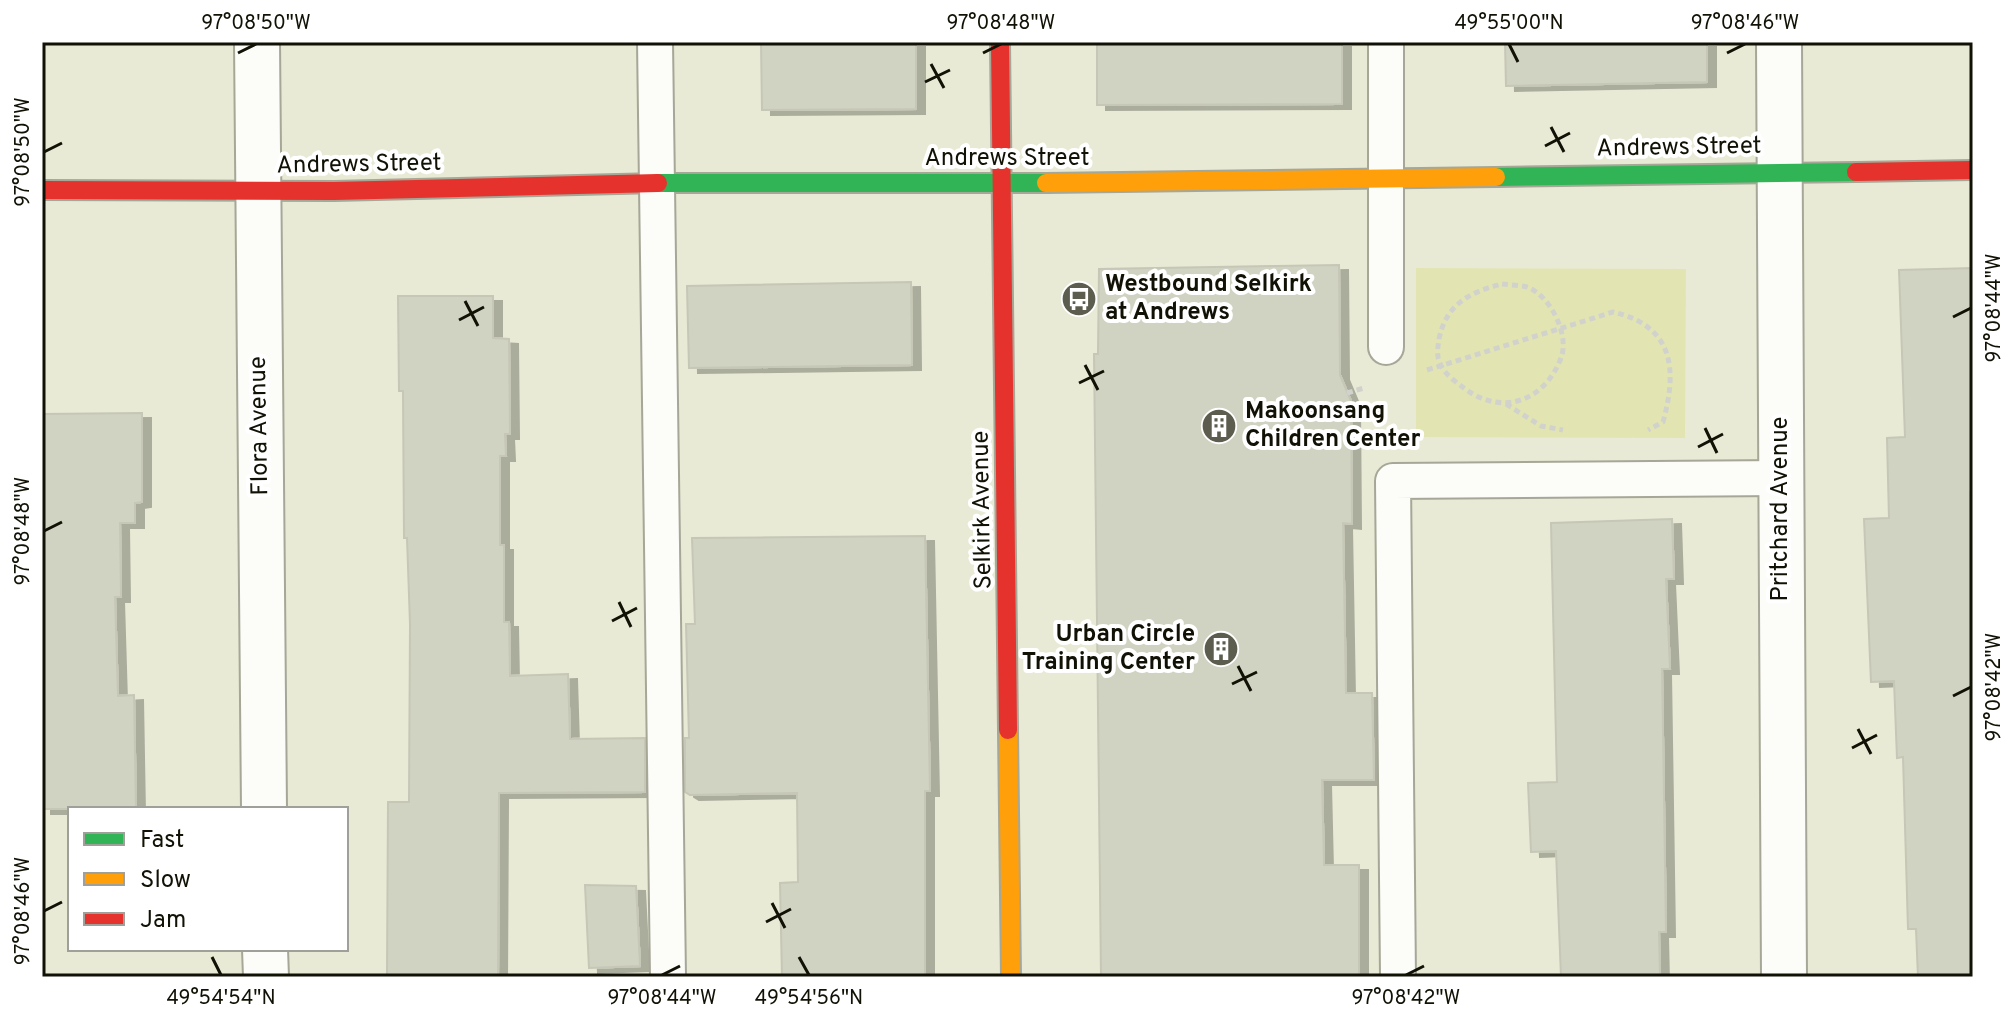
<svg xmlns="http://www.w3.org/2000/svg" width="2015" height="1019" font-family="Overpass,sans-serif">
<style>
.green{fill:#e2e5b2}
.building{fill:#d1d3c2;stroke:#c6c7b7;stroke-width:2;filter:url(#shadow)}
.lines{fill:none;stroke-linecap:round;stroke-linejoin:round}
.lane-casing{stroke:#a6a797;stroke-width:38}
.street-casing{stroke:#a6a797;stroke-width:48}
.fast-casing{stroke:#a6a797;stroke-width:22}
.slow-casing{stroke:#a6a797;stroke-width:22}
.jam-casing{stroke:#a6a797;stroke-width:22}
.path{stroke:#d2d2cc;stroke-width:5;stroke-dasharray:6 4;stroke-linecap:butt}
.lane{stroke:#fcfcf9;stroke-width:34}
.street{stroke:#fcfcf9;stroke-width:44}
.fast{stroke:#30b455;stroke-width:18}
.slow{stroke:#ff9f0a;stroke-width:18}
.jam{stroke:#e5322d;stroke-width:18}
.ticks{fill:none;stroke:#111105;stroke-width:3}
.labels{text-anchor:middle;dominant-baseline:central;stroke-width:8;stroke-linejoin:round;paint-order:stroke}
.street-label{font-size:24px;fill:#111105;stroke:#fff}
.poi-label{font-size:24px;font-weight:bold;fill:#111105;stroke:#fff;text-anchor:start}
.neatline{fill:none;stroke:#111105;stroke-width:3}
.ticks-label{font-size:20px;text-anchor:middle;fill:#111105}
</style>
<defs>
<filter id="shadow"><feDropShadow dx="9" dy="5" stdDeviation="0" flood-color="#0004"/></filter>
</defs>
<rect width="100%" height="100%" fill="#e8ead5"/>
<!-- green -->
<path class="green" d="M1416,268L1686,269L1685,438L1416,437Z"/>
<!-- building -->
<g class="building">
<path d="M761,42H916V109L762,110Z"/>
<path d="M1097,42H1342V104L1097,105Z"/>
<path d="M1505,42H1707V82L1506,86Z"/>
<path d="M1339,265L1340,375L1351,401L1352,524L1343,523L1346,693H1372L1374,780H1322L1324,865H1359V977H1101L1094,354H1098L1099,269Z"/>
<path d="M1973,268V492H1970L1973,977H1918L1916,929H1908L1903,757L1897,758L1894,681L1871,682L1864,519L1889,518L1887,438L1905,437L1899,270Z"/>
<path d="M911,282L912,365L689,368L687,286Z"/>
<path d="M398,296H493V338L509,339L510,434H505L506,456H500V545H504V622H509L510,676L568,674L570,739L645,738V792L499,793L498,977H387L388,802H409L410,624L407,538H404L403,391H399Z"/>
<path d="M142,413V502L135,503V523H120L121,597H115L118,696L134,695L136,809H42V414Z"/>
<path d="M1672,519L1674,579H1666L1670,669H1662L1666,932H1659L1660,977H1561L1556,851L1531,852L1528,783L1557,782L1551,523Z"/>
<path d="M925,536L930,791H925V977H782L780,883L798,882L797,793L690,795L685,792V738H689L686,624H695L692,538Z"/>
<path d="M585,885L636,886L640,966L589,968Z"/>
</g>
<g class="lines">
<defs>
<g id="lane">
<path d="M655,42L668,977"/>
<path d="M1386,42V347"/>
<path d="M1398,977L1393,481L1781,478"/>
</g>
<g id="street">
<path d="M257,42L264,809"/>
<path d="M1779,42L1784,977"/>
<path d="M265,949L266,977"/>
</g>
<g id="fast">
<path d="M1496,177L1856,172"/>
<path d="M658,183H1046"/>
</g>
<g id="slow">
<path d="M1046,183L1496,177"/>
<path d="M1008,730L1011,977"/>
</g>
<g id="jam">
<path d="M1000,42L1008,730"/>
<path d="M1856,172L1973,170"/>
<path d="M42,190L334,191L658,183"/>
</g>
</defs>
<!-- lane casing -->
<use href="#lane" class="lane-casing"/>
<!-- street casing -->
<use href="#street" class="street-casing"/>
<!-- fast casing -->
<use href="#fast" class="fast-casing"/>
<!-- slow casing -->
<use href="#slow" class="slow-casing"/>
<!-- jam casing -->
<use href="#jam" class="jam-casing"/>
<!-- path -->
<g class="path">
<path d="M1502,284C1510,285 1519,285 1527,287C1550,295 1570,335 1561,358C1545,400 1504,417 1465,389C1456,382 1444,374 1440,363C1436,355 1438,347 1439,339C1446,304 1470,292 1502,284Z"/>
<path d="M1427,370L1613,312C1673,326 1678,368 1663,422L1648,430"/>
<path d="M1347,393L1364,388"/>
<path d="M1506,404L1541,426L1563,430"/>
</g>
<!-- lane -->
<use href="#lane" class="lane"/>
<!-- street -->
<use href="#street" class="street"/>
<!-- fast -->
<use href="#fast" class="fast"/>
<!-- slow -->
<use href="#slow" class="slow"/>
<!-- jam -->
<use href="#jam" class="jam"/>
</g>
<!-- ticks -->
<path class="ticks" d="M1509,44L1518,62M238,53L256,44M983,53L1001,44M1727,53L1745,44M931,64L944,88M925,82L950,70M1551,127L1564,152M1545,146L1570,133M44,152L62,143M465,301L478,326M1953,317L1971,308M459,320L484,307M1085,365L1098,390M1079,383L1104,371M1705,428L1717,453M1698,447L1723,434M44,531L62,522M619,602L631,627M612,621L637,608M1238,666L1251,691M1232,684L1257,672M1953,696L1971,687M1858,729L1871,754M1852,748L1877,735M772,903L785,928M44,911L62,902M766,922L791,909M212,957L221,975M799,957L809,975M662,975L680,966M1406,975L1424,966"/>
<!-- icons -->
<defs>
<symbol id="bus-disc" viewBox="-11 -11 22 22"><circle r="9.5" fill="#5c5d4e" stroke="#fff"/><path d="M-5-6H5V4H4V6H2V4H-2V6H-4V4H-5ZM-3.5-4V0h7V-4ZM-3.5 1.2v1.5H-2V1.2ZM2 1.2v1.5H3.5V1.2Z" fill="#fff"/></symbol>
<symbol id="building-disc" viewBox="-11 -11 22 22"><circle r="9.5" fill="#5c5d4e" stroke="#fff"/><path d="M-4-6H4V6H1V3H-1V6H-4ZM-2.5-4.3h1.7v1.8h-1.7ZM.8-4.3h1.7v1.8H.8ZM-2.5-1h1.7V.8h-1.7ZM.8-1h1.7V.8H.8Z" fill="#fff"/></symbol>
</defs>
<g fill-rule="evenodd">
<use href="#bus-disc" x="1059" y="279" width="40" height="40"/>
<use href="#building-disc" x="1199" y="406" width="40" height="40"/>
<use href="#building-disc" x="1201" y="629" width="40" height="40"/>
</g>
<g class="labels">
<!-- street labels -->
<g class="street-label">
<text transform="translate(1679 148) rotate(-1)">Andrews Street</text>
<text x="1007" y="159">Andrews Street</text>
<text transform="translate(359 165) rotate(-1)">Andrews Street</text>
<text transform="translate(260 426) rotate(-91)">Flora Avenue</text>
<text transform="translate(1781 509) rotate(-90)">Pritchard Avenue</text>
<text transform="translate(983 510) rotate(-91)">Selkirk Avenue</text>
</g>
<!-- poi labels -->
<g class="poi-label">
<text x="1105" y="285">Westbound Selkirk<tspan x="1105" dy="28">at Andrews</tspan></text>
<text x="1245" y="412">Makoonsang<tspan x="1245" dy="28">Children Center</tspan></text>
<text x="1195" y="635" text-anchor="end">Urban Circle<tspan x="1195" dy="28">Training Center</tspan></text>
</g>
</g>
<!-- border -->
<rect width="2015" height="1019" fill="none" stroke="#ffffff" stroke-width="88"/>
<!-- legend -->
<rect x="68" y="807" width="280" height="144" fill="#ffffff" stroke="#a0a09b" stroke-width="2"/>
<rect x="84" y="833" width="40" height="12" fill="#30b455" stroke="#a0a09b" stroke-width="2"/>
<text x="140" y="847" font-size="24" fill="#111105">Fast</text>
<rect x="84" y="873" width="40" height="12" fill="#ff9f0a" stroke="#a0a09b" stroke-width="2"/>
<text x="140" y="887" font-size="24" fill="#111105">Slow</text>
<rect x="84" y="913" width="40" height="12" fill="#e5322d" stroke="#a0a09b" stroke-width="2"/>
<text x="140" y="927" font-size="24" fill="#111105">Jam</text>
<rect x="44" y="44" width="1927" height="931" class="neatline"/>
<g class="ticks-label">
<text x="256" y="29">97°08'50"W</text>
<text x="1001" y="29">97°08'48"W</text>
<text x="1509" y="29">49°55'00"N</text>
<text x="1745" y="29">97°08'46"W</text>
<text transform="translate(22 152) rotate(-90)" y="7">97°08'50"W</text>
<text transform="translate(1993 308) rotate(-90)" y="7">97°08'44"W</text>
<text transform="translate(22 531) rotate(-90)" y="7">97°08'48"W</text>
<text transform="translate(1993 687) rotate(-90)" y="7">97°08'42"W</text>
<text transform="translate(22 911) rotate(-90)" y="7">97°08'46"W</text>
<text x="221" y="1004">49°54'54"N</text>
<text x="662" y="1004">97°08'44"W</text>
<text x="809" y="1004">49°54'56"N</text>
<text x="1406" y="1004">97°08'42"W</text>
</g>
</svg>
